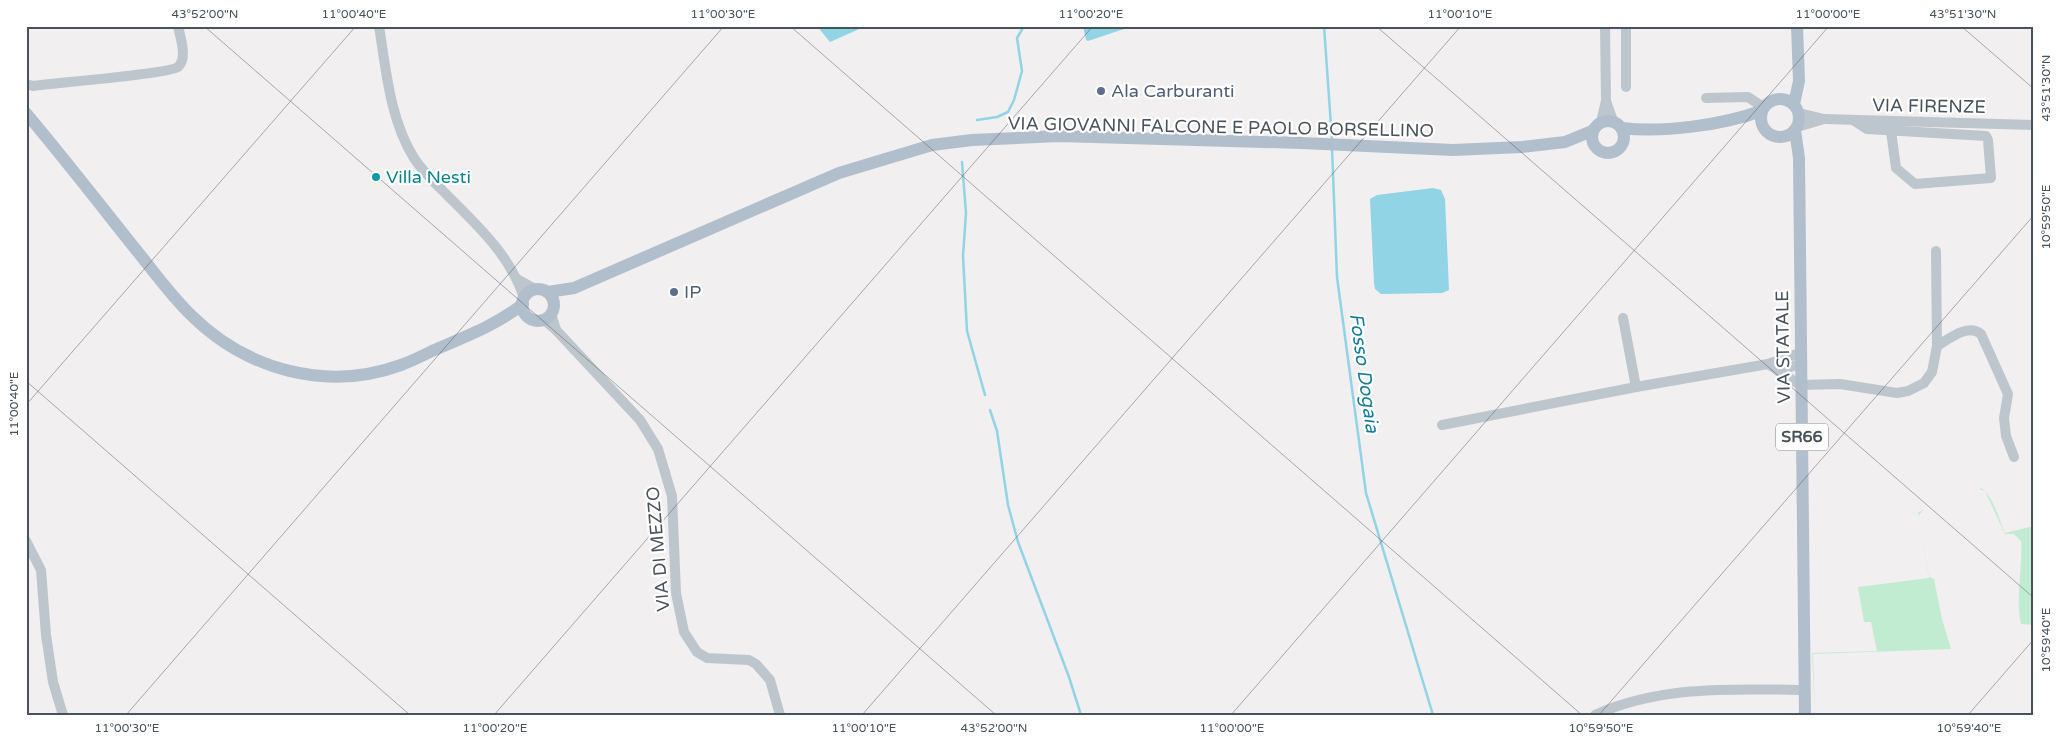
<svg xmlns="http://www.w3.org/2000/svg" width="2060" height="741" font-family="'Varela Round',sans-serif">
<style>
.green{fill:#c1ecd1}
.water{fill:#91d4e5}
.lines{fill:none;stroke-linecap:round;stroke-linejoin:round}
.stream{stroke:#91d4e5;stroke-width:2.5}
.minor{stroke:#bec6cd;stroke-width:10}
.major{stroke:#b1becc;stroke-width:12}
.ticks{fill:none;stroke:#48525b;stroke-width:1;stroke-opacity:0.45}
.service-dot{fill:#5c6f8a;stroke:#fff;stroke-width:2}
.culture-dot{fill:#0f9aa8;stroke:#fff;stroke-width:2}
.labels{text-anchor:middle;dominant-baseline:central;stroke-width:4.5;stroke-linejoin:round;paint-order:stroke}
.shield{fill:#fff;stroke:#7f868c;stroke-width:1}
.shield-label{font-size:16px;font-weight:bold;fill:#48525b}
.service-label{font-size:18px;fill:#4e5e75;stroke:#fff;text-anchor:start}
.street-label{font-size:18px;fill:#48525b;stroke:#fff}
.culture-label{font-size:18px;fill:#0d838f;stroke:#fff;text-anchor:start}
.water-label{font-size:19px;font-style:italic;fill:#177d98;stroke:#fff}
.neatline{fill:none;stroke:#48525b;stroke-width:2}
.ticks-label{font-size:12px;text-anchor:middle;fill:#48525b}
</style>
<rect width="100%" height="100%" fill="#f1efef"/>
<!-- green -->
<path class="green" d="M1982,488C1994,499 1999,519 2005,533L2034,526V625L2021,624C2015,597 2023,568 2021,541L2014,534H2005L1985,491L1979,489L1924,509L1918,516L1929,577L1934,579L1942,619L1951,649L1813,654L1815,715L1812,653L1877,651L1871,622H1864L1858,587L1929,578L1918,516V513L1924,509L1979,489Z"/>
<!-- water -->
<g class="water">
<path d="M817,26H866L830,42Z"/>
<path d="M1083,26H1123L1124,29L1088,41L1086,40Z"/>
<path d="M1433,188L1441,190L1445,199L1449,290L1442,293L1381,294L1375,289L1374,283L1370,199L1377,195Z"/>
</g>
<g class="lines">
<!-- stream -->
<g class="stream">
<path d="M1324,26L1332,140"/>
<path d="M977,120L997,117L1008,112L1014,100L1022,71L1017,38L1024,26"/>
<path d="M1332,148L1337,277L1366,493L1433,715"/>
<path d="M962,162L966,213L963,256L967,331L985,395"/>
<path d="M990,410L997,431L1008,505L1018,542L1069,677L1081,715"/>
</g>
<!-- minor -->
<g class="minor">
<path d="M379,26C386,70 390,120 414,158C423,172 436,184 447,195C477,225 511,256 524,298"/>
<path d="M26,84L33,86C53,83 168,74 178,67C188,58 180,37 178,26"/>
<path d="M1626,87V26"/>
<path d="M1706,98L1748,97L1763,107"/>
<path d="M1606,101L1613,121"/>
<path d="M1799,113L1824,119L2034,125"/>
<path d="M1853,120L1867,129L1986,136L1988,140L1991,178L1915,184L1896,168L1891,131"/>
<path d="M1601,122L1606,101L1605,26"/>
<path d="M1797,127L1821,120"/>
<path d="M519,280L535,289"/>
<path d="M551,313L556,330"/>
<path d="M1623,318L1636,387"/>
<path d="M543,319L556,330L640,420L658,449L672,496L676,593L684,632L697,652L707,658L749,660L756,664L770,680L780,715"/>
<path d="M1937,346C1949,339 1968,323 1981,334L2008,394L2004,418L2006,436L2014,457"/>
<path d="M1768,364L1800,385L1840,384L1897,393L1908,391L1924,383L1932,372L1937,346L1936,251"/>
<path d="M1778,371L1800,364"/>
<path d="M1442,425L1636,387L1768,364L1800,353"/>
<path d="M26,541L41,570L46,635L53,682L63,715"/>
<path d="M1595,715C1661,685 1735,689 1805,690"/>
</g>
<!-- major -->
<g class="major">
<circle cx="1780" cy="118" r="19"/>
<path d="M1794,104L1799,81L1797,26"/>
<path d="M26,113C63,157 98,202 133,246C152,269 170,295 192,316C247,370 327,392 401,365C412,361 422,356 432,351C464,337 495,326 523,304"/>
<circle cx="1608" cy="137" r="16"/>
<path d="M1622,128C1662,133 1723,125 1761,111"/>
<path d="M1795,130L1799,158L1805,715"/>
<circle cx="538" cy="305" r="16"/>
<path d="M548,292L574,288L839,173L932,145L972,140L1059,136L1302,143L1453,150L1522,147L1565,142L1592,131"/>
</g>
</g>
<!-- ticks -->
<path class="ticks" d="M204,26L996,715M790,26L1582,715M1376,26L2034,598M1961,26L2034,89M26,381L410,715M26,405L356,26M126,715L724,26M494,715L1093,26M862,715L1461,26M1231,715L1829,26M1599,715L2034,215M1968,715L2034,639"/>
<!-- markers -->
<g class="service-dot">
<circle cx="1101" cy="91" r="5"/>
<circle cx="674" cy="292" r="5"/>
</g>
<circle class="culture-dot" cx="376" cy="177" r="5"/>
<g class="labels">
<!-- shield labels -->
<rect class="shield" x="1776" y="423.5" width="52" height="27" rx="4"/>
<g class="shield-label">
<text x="1802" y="437">SR66</text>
</g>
<!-- service labels -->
<g class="service-label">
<text x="1111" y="91">Ala Carburanti</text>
<text x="684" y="292">IP</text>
</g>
<!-- street labels -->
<g class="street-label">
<text transform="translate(1929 106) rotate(1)">VIA FIRENZE</text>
<text transform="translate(1221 127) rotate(1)">VIA GIOVANNI FALCONE E PAOLO BORSELLINO</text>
<text transform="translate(1783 347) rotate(-91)">VIA STATALE</text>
<text transform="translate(658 549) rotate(-95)">VIA DI MEZZO</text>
</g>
<!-- culture labels -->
<g class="culture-label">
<text x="386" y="177">Villa Nesti</text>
</g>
<!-- water labels -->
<g class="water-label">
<text transform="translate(1364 373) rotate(82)">Fosso Dogaia</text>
</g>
</g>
<!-- border -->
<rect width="2060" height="741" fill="none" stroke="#ffffff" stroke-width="55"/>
<rect x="28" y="28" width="2004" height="686" class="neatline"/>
<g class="ticks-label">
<text x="205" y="18">43°52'00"N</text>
<text x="354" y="18">11°00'40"E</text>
<text x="723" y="18">11°00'30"E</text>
<text x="1091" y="18">11°00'20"E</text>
<text x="1460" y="18">11°00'10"E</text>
<text x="1828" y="18">11°00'00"E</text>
<text x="1963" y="18">43°51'30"N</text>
<text transform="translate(2046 88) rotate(-90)" y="4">43°51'30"N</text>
<text transform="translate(2046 217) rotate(-90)" y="4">10°59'50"E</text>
<text transform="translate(14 404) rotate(-90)" y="4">11°00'40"E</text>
<text transform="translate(2046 640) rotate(-90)" y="4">10°59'40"E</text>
<text x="127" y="732">11°00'30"E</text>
<text x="495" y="732">11°00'20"E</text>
<text x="864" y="732">11°00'10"E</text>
<text x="994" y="732">43°52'00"N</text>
<text x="1232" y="732">11°00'00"E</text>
<text x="1601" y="732">10°59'50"E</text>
<text x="1969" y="732">10°59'40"E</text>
</g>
</svg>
